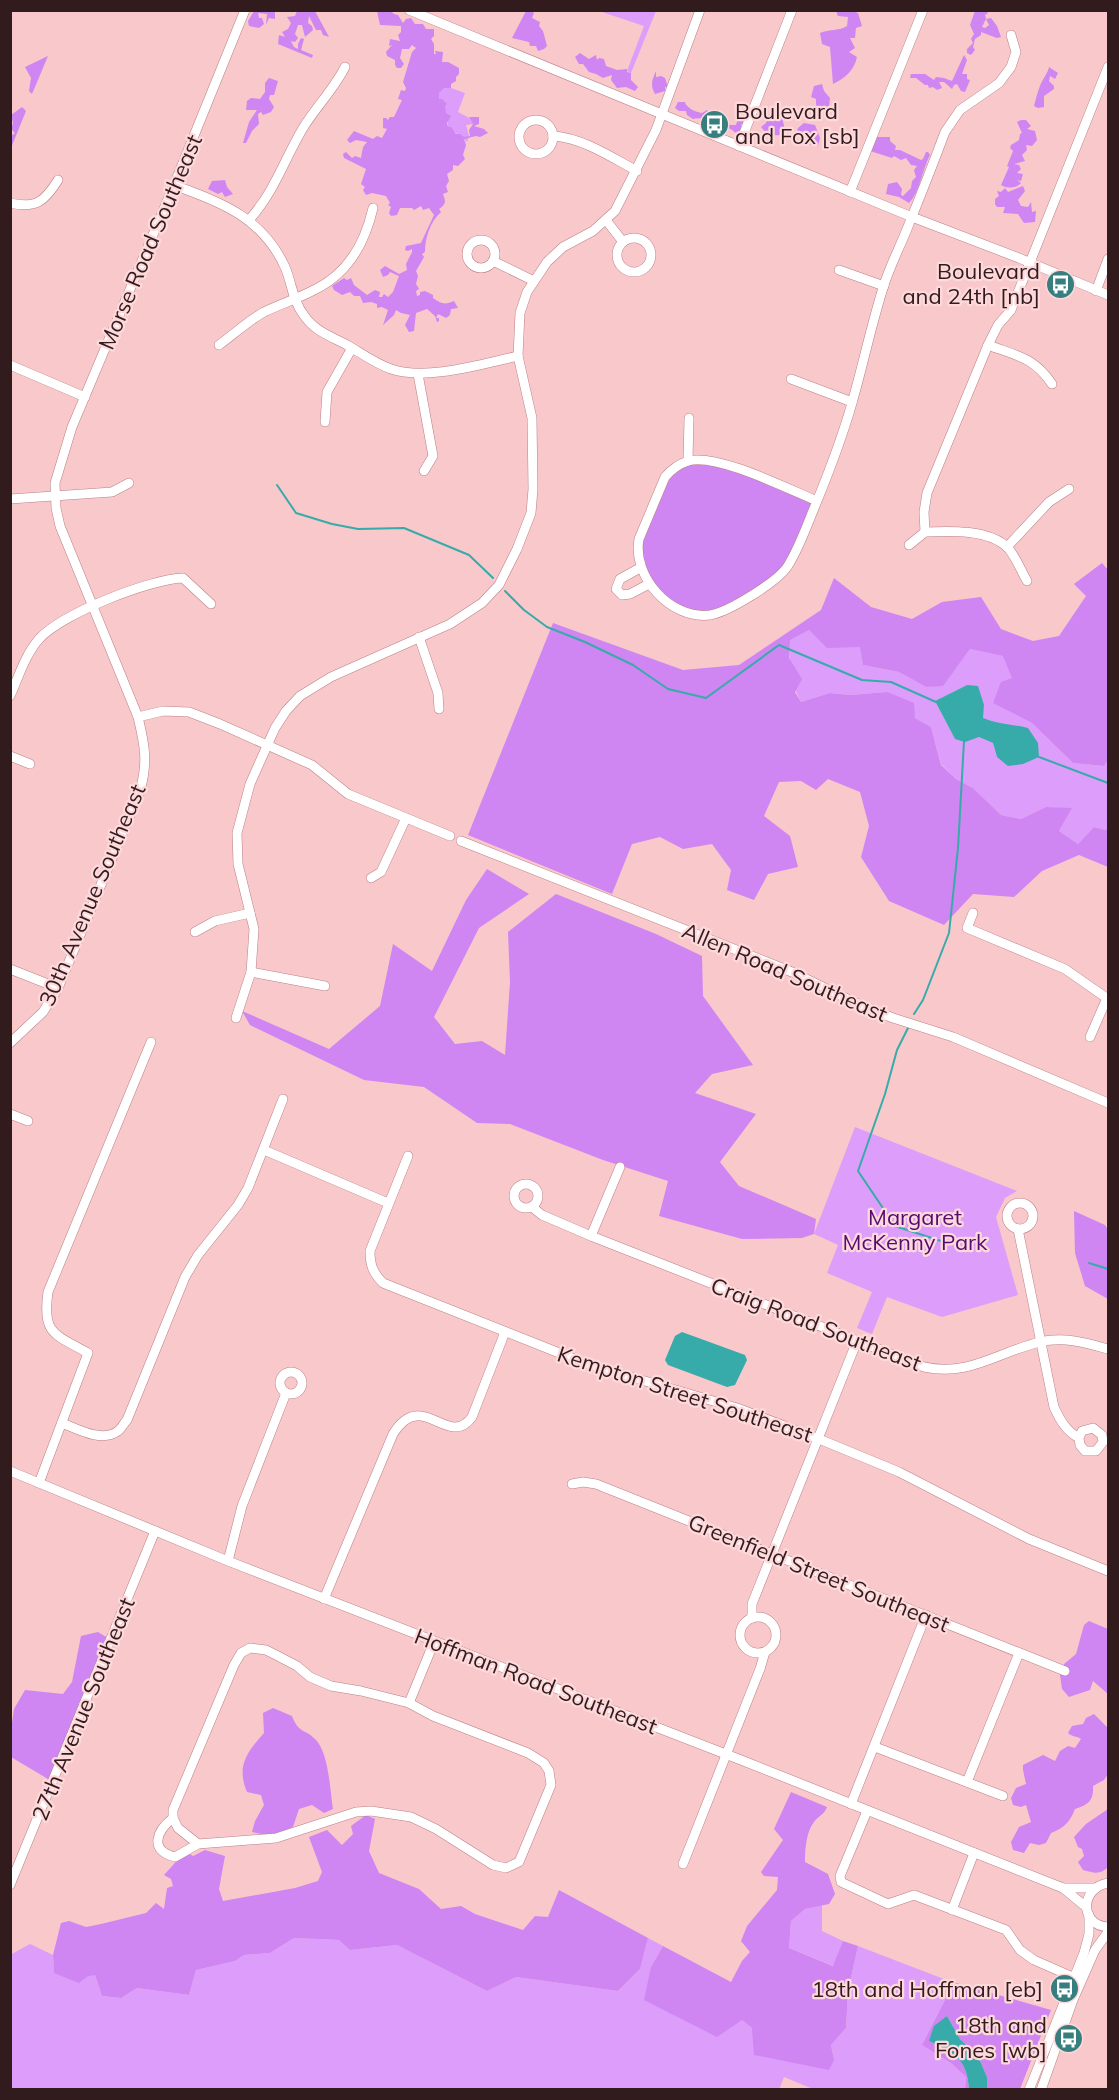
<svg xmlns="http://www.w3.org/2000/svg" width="1119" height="2100" font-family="Mulish,sans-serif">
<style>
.green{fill:#dc9efa;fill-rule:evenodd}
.forest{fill:#cf85f2}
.water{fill:#36abaa}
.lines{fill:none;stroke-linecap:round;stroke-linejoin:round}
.stream{stroke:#36abaa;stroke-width:2}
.minor-casing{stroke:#b98185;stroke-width:10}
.minor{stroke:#fff;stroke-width:9}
.labels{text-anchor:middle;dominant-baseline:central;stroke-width:4.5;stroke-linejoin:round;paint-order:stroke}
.poi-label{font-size:22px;fill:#311b1d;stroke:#fed9db;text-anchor:end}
.street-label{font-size:22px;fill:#311b1d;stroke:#fed9db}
.park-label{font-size:22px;fill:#550b70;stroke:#fed9db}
</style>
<rect width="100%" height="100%" fill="#f9c8cb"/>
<!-- green -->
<g class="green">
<path d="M599,11H656L631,73L627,71L644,26Z"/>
<path d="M443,88H451L465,93L458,112C466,117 468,115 473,124L466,125L469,136L467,142C463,137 454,132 448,127V119L439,98V93Z"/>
<path d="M809,630L827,647H861L863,665L899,672L926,687L943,685L970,649L1004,656L1013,678L994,703L1032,723L1073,763L1104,766L1108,760V829L1105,830L1094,827L1078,844L1059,831L1071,809L1046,807L1021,819L1001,815L973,788L956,779L941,764L931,727L915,718L887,692L850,695L830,693L801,702C791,684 789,661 789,640ZM967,685L984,705L982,718L995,724L997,757L993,743L979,737L955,739L935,701Z"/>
<path d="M855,1127L1017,1191L1005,1198L996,1217L1018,1295L942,1317L887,1297L872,1334L857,1328L872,1292L827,1273L838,1245L814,1234Z"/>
<path d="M822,1905V1931L843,1941L834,1966L789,1948L791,1921L805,1909Z"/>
<path d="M294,1938L339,1940L350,1950L397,1945L487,1991L516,1977L618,1991L640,1969L648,1938L663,1946L651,1967L742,2020L752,2028L834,2060L831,2045L846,2028L848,1991L858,1946L949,1981L947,1996L922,2045L951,2063L966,2077L965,2089H813L784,2077L779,2090L11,2089L10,1955L30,1944L53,1955L54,1973L95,1975L102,1996L121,1998L137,1988L189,1995L196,1970L235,1961L244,1955L270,1953Z"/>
</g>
<!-- forest -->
<g class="forest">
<path d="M254,11H275V19L269,18L266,25L267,14L258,13L259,18H262L264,24L259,28L249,26L248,21Z"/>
<path d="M297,11H315L329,37L323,35L321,30H316L309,16L308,23L312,26L313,30L305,37L302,25H298L295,34L298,38L295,42L291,41L294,47L298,49V44L301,38L304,39L301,50L313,55L312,58L278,44L279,35L285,37L282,32L288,29L291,23L287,17L295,16Z"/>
<path d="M377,11H391L394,14L398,15L403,23L406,19L411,18L415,24H423L426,29H434V36L431,39L434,44V54H436L435,51L443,52L442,62H448L459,68V74L456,77V81L451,84V88H444L439,93V99H442L447,104L445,106L446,113L451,116L447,123L448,127H451L456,134H460L464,137L470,136L469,130L473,124L469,117H479V124L474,126L484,129L488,133L480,137L476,136L464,139L466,145L463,155L465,159L458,166L453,165V170L447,174L449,181L446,186L448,192L443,194C446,202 446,204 439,209L441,212C430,222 425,238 425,252L422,254L424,257L416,271L418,276L416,284L419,289L416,291L417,296L420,295V292L425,291L433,295V298C441,304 445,305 454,301L458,308L451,309L450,315L446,318L438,314L436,318H439V321L437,322L435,316L427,309L416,313L414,331L409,332L405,325L410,315L401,313L396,310L394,315L383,325L388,310L382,307L377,308V304L371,302L363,303L360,296H354L350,292L342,295L334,290L332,286L344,278L347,280L351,278L354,285L367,295L375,290L380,292L379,297H382L384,294L388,297L393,292L399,276L390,272L388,275L383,277L380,270L385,266L399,274L407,270L406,264L412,252V249L408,251L405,250L406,246L421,243L434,215L429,208L423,210L421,206L414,210L412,208H400L397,215L391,216L389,213L391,207L388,205L390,203L386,196L372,193L366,195L363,190L365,187L361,184L366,169L344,158L343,154L346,152L352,158L355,156L361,158L363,147L367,142L356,140L350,143L347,140L354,131L373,139L377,136L382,138L387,129L383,128V118H386L388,120L390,117H394L402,100L398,99L401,90L405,91L406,88L403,82L412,52L416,48L412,45L409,49H402L400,58L404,64L401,68H397L395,65V60L387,56L386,52L392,45L389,46L390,39L400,41L398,35L401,32V26L380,25Z"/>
<path d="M526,11H531L534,13L532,18L540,22L539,26L543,31L547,46L544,49L538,51L536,46H530L529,42L512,38Z"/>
<path d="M836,11H853L858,13L862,26L856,28L855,38H850L855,48L849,52L857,57C854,71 845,78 833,84L830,47L822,44L820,33C829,29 840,31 847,26L848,17L838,16Z"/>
<path d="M975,11H987L988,13L985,15L986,19L982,27L985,28L989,25L986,19L991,18L997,26L1001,37L997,38L981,32V35L975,39L973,47L975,50L971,55L967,53V49L973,43L971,39L974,34L970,25Z"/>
<path d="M580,53L589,59L596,55L597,60L599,58L604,59L606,66L617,70L627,69V72L631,73V80L638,87L635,91L626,87L617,88L611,80L612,75L603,78L596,74L589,72L583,64H579L575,57Z"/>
<path d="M964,55L967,60L962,74H967V79L970,80L965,92L961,91L957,84L954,85L952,89L944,82H939L942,88L937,90L933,87L929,88L928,85H925L916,78H910L911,74H925L934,80L936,77L944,78L952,81Z"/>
<path d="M48,56L32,94L29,91L31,78L25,67Z"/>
<path d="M1049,67L1058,73L1055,79L1050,76L1049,81L1054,86V89L1044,96V107L1038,108L1034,106C1036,99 1037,93 1040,86C1042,80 1048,73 1049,67Z"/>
<path d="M656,71V77L661,76L665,78L668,87H665V91L655,94C650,85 652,80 656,71Z"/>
<path d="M269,78L278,81L274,95H270L269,99L274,107L271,112L263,115L261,112L258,114L259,124L252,131L246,143H243L249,122L257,110H246L247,101L251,98L260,99L265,92V83Z"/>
<path d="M822,84L824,91L830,98L829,107L823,110L816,105V99L811,97L814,86Z"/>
<path d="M678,102H685C686,108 696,112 702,113L707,110L709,112L707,116L731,125H736L738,118L745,120L741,125L744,132L737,134C730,126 702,115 693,119L687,115L686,111H679L675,108Z"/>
<path d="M22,107L26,111L11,148V136L15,133L11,129L13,123L11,115Z"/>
<path d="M781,113L786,134C776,137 767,135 761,127L766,123L768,115Z"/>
<path d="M1021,120H1026L1031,126L1027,129L1035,131L1037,140L1032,146L1026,145L1027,150L1022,155L1025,161L1014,164L1019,165L1021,169L1017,173L1023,174L1021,181L1017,180L1021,183C1017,188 1006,189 1001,185L1009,167L1007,166L1013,151L1010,148L1011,145L1019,140L1020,134L1022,133L1017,122Z"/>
<path d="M804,123L815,125L820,138L818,146L808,144L809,137L804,138L796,135L798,128Z"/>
<path d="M874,137H890V141L896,146L895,150H900L921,160L923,159L926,152H928L930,155C923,168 919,194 909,203L899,197L886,194L888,184L897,182L902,189L901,195L903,196L911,188L912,181L916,177L914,170L917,166L911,165L906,158L901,160L894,156L892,158L870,151Z"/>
<path d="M225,180L227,187L233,194L225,197L222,192L218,194L208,189L212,181Z"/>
<path d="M1023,186L1025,191L1018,200L1021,206L1028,207L1031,202L1032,212L1036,211L1035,222L1024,223L1018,214L1003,213L1005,207H997L995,204V199L999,196L997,191L1001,192L1005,188L1008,192Z"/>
<path d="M688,461L718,463L817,501L789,565L719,613L681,609L649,584L639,539L665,477Z"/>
<path d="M1102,563L1108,570V760L1104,766L1073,763L1032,723L993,703L1001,682L1012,678L1003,656L970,649L943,686L926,687L899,672L863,665L860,647L827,648L809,630L790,640L789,658L802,679L795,692L801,702L830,693L850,695L887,692L914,703L915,718L931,727L941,765L956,779L973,788L1001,815L1021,819L1046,807L1072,808L1059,831L1078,844L1094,827L1105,830L1108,829V867L1079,855L1042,871L1014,897L973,894L944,925L889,901L861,857L869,826L860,792L828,779L816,790L801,781L779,782L764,816L790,836L798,867L768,874L754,900L727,890L731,870L712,844L683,849L660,837L632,844L612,894L468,835L553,623L683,670L739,665L821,610L834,578L871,607L912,619L942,602L981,597L1001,629L1033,641L1059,636L1086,596L1074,584Z"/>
<path d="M487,869L529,894L479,928L434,1017L455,1044L482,1041L505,1055L510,982L508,932L556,894L656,934L702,956L703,996L753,1065L712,1074L695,1093L756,1114L720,1162L739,1186L816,1219L814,1234L802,1238L742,1239L659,1216L668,1181L603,1160L510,1124L477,1123L424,1087L364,1080L250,1025L242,1011L329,1049L380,1006L393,944L432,971L466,900Z"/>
<path d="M1074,1211L1105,1225L1108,1230V1299L1085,1286L1075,1253Z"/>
<path d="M1089,1621L1108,1629V1694L1093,1681L1090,1690L1069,1697L1062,1689L1060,1675L1063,1672L1064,1664L1076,1654L1084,1625Z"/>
<path d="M98,1632L111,1640L53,1782L11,1757V1724L12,1723L14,1709L25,1690L63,1694L72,1682L81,1636Z"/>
<path d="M273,1708L292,1716C299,1734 304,1728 315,1739C329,1752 330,1791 333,1809L324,1813L312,1805L299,1809L293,1827L271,1836L252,1832L255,1821L264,1805L261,1795L247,1792C236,1766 247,1752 264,1733L263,1713Z"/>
<path d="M1094,1714L1108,1728V1774L1104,1780L1093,1786C1094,1801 1088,1805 1075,1809C1070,1822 1064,1828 1051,1833L1046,1843L1039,1845L1030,1843L1024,1853L1013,1850L1011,1842L1019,1827L1031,1822L1026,1805L1021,1807L1013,1805L1011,1798L1016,1788L1026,1784L1023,1770V1765L1043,1755L1055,1761L1060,1751L1068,1746L1075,1748L1081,1739C1077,1736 1072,1737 1068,1733L1072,1726L1083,1724L1086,1718Z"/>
<path d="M791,1792L827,1807C824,1815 818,1816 814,1822C806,1832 805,1850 805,1862L828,1874L835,1894L829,1904L805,1909L791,1921L789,1948L833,1966L843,1941L858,1946L848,1991L846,2028L831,2045L834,2060L829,2070L754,2055L752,2028L742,2020L717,2037L644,2000L651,1967L663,1946L731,1982L742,1961L750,1952L741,1941L747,1926L777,1890L778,1877L764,1876L761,1872L783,1840L774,1829Z"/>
<path d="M1108,1809V1867C1100,1875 1094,1873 1083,1870L1078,1862L1084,1856L1082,1849L1078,1847L1074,1837L1086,1824Z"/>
<path d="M366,1815L375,1819L369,1851L379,1873L419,1889L441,1909L461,1906L475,1914L523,1930L535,1916L548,1917L559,1890L648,1938L640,1969L618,1991L516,1977L487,1991L397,1945L350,1950L339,1940L294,1938L270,1953L244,1955L235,1961L196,1970L189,1995L137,1988L121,1998L102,1996L95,1975L88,1976L79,1983L54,1973L53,1955L61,1923L69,1921L86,1927L101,1924L146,1913L156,1903L164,1909L167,1888L173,1886L171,1879L164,1875L174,1864L184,1850L193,1856L205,1850L225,1856L219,1889L223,1901L295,1888L318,1881L322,1872L309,1837L327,1830L342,1845L353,1834L351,1826Z"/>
<path d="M949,1981L1051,2010L1020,2089H987V2077L978,2056L960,2039L947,2016L929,2041C954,2054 967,2058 969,2089H965L966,2077L951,2063L922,2045L947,1996Z"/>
</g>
<!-- water -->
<g class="water">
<path d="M967,685L978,686L984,705L983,718C997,724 1012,724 1028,728L1038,743L1039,757L1023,764L1008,766L997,757L993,743L979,737L965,742L955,739L935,701Z"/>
<path d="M682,1332L745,1355L747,1360L735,1385L727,1387L668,1365L665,1360L675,1336Z"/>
<path d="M947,2016L960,2039L978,2056L987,2077V2089H969C967,2058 954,2054 929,2041L934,2026Z"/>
</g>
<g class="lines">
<!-- stream -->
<g class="stream">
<path d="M277,485L296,513L332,524L358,529L404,528L469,555L493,578"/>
<path d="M505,591L524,610L547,627L585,642L633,665L668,689L706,698L779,645L862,680L891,682L936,702"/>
<path d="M1039,757L1108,783"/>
<path d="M914,1014L923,1000L949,933L958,848L964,741"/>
<path d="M909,1026L897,1050L885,1094L858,1171L895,1226L947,1243L988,1240"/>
<path d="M1089,1263L1108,1269"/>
</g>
<defs>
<g id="minor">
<path d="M409,10L912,217L1019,258L1108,295"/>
<circle cx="536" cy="137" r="17"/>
<path d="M553,136C583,138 611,157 637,171"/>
<path d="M739,146L792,10"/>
<path d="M174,185C222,203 262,217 285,267C292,283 292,299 303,314C314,331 330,336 347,345C361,353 376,364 391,369C427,381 481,364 518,356"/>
<path d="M850,192L923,10"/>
<path d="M10,203C36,209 45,201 58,180"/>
<path d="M249,220C275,191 284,160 303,128C316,107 334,89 345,67"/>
<path d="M606,220L623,242"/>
<circle cx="634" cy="255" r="17"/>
<circle cx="481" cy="254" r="14"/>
<path d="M493,261L534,281"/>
<path d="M839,270L884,286"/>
<path d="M1096,291L1108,259"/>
<path d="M219,345C234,334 248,321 264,312C281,304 299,298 316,289C348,273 365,243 373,208"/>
<path d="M988,345C1017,356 1034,357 1052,384"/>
<path d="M10,365L85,397"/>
<path d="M418,374L433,456L424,471"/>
<path d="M791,379L852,402"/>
<path d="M325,422L327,392L352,348"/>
<path d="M688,461L689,418"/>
<path d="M10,499L112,492L129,483"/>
<path d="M817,501C788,489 717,453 688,461C679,464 671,470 665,477L639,539C632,576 670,620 710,615C728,612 780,581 789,564C800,546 807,525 815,506C829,472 842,438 852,403C863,365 871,326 883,288C889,268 899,249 907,229C920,197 933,164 945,132L960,110L999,83L1011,67L1016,52L1011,35"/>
<path d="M925,532C949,531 989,529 1008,548C1016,557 1021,571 1027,581"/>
<path d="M909,545L925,532L924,512L927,493L988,345L998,325L1011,310L1108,67"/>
<path d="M1007,547L1049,502L1069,489"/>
<path d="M640,568L620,579L616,589L622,595L630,594L649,584"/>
<path d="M419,637L438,693L439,709"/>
<path d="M10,696C19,676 25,655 39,639C61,614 150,579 183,578L211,604"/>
<path d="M138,717L163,711L189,712L220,724L312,765L348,794L450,836"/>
<path d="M10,756L30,764"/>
<path d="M461,841L792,972L856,1003L893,1018L953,1037L1108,1103"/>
<path d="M371,878L381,872L406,818"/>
<path d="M973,913L967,928L1065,969L1108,999"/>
<path d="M195,932L215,921L250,913"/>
<path d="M10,969L58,988"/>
<path d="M251,972L325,986"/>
<path d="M236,1018L251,972L254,929L238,864L237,833L250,784L275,728L286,711L300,696L331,677L450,624L482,603L499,585L517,549L531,513L533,489L532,418L518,356L520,313L527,292L547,262L563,247L593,231L615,211L656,130L700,10"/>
<path d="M1090,1037L1107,998"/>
<path d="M10,1043L43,1012L58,988L140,791C148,762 145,746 138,717L60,526L56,508L55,483L72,427L174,185L245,10"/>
<path d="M10,1114L28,1121"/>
<path d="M264,1150L388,1203"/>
<path d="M408,1156L370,1251C370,1265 373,1273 383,1283L587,1364L737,1408L819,1439L899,1472L1029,1539L1108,1571"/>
<circle cx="526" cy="1196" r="12"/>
<circle cx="1020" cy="1216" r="13"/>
<path d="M532,1207L542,1215L591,1236L924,1367C969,1377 998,1352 1040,1342C1063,1336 1087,1343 1108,1349"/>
<path d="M1018,1229L1054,1407C1060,1420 1066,1431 1079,1438L1080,1445L1085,1451H1096L1103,1442L1102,1435L1093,1428L1082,1431L1079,1438"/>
<path d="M591,1236L620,1167"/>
<circle cx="291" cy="1383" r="11"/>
<path d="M62,1423C77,1429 102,1443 118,1431C121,1429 124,1423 127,1420L185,1277L198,1255L238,1205L248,1188L283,1099"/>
<path d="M10,1471L228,1561L741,1760L1063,1888H1095"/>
<path d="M39,1483L88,1353C54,1334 42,1334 48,1292L151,1042"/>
<path d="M572,1484L583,1482L596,1484L1065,1671"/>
<path d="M228,1561L242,1506L286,1393"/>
<path d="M324,1599L393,1434C422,1387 448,1450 472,1417L505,1332"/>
<circle cx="758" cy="1635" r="18"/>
<path d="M752,1618V1604L857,1341"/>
<path d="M250,1648L266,1650L276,1655L297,1666L310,1677L331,1686L361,1691L409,1703L433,1716L528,1753L544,1763L549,1771L551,1785L519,1862L506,1868L493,1865L436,1829L411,1817L371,1811L356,1812L276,1838L198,1844L175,1857C149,1851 156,1831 173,1818V1810L234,1665L241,1653Z"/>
<path d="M409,1703L434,1642"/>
<path d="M875,1747L1003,1796"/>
<path d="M967,1782L1019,1653"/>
<path d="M851,1804L926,1615"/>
<path d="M867,1811L840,1876L841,1882L888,1904L914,1895L1006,1930L1020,1950L1034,1960L1075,1978"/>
<path d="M173,1818L178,1828L198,1844"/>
<path d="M683,1864L760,1669L765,1652"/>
<path d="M1108,1883C1080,1888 1079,1925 1108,1927"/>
<path d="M10,1885L155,1531"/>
<path d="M1063,1888L1086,1907"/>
<path d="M952,1910L974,1853"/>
<path d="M1029,2090L1084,1953L1089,1934V1915"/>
<path d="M1041,2090L1073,2000L1095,1950L1108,1932"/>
</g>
</defs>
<!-- minor casing -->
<use href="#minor" class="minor-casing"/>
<!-- minor -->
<use href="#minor" class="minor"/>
</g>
<!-- icons -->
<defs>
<symbol id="bus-disc" viewBox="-11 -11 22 22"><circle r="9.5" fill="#367f7e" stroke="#fed9db"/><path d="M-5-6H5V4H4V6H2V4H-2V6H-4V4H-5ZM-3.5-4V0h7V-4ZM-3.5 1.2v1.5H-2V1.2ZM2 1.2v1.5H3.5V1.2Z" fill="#fff"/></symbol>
</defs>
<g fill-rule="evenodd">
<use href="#bus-disc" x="698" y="108" width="33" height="33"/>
<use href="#bus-disc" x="1044" y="268" width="33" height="33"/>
<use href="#bus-disc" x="1048" y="1972" width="33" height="33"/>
<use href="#bus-disc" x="1052" y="2022" width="33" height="33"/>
</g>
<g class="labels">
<!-- poi labels -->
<g class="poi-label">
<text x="735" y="111" text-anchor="start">Boulevard<tspan x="735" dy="25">and Fox [sb]</tspan></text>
<text x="1040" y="271">Boulevard<tspan x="1040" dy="25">and 24th [nb]</tspan></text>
<text x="1043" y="1989">18th and Hoffman [eb]</text>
<text x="1047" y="2025">18th and<tspan x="1047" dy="25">Fones [wb]</tspan></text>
</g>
<!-- street labels -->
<g class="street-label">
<text transform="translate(150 242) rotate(-67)">Morse Road Southeast</text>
<text transform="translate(92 895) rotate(-67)">30th Avenue Southeast</text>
<text transform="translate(785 972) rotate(23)">Allen Road Southeast</text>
<text transform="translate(816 1324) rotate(21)">Craig Road Southeast</text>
<text transform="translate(685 1394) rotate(18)">Kempton Street Southeast</text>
<text transform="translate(819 1573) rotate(22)">Greenfield Street Southeast</text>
<text transform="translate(536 1681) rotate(21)">Hoffman Road Southeast</text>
<text transform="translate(83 1709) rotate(-68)">27th Avenue Southeast</text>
</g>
<!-- park labels -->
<g class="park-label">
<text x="915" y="1217">Margaret<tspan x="915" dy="25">McKenny Park</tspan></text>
</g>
</g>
<!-- border -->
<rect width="1119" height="2100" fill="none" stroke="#311b1d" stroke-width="24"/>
</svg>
